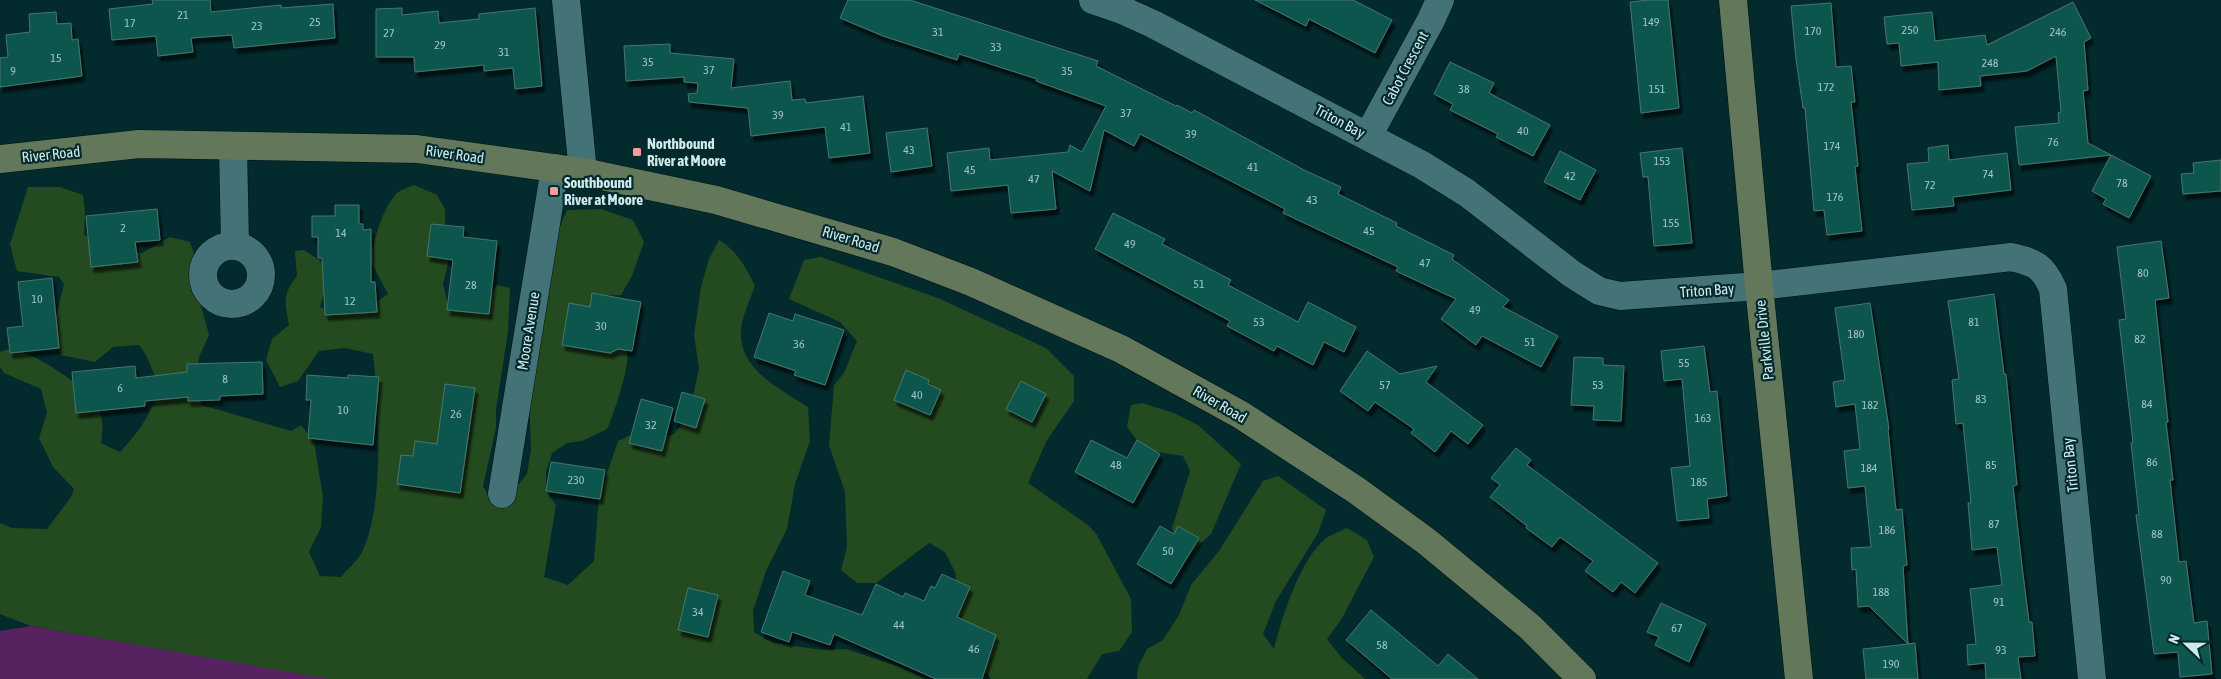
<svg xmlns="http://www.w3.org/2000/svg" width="2221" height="679" font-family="'Asap Condensed',sans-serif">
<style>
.green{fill:#244b1f}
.water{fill:#572260}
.building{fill:#0c564d;stroke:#48766e;filter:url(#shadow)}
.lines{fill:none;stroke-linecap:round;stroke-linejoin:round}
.street-casing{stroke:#001113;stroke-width:29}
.secondary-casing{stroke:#001113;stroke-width:29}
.street{stroke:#437376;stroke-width:28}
.secondary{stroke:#63775b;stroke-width:28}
.poi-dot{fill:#f59b99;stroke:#032a2d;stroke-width:2}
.labels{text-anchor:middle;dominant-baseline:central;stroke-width:4.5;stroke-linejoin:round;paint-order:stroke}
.number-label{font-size:12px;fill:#9fc4c3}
.street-label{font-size:15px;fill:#d0e9ea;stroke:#032a2d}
.poi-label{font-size:15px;font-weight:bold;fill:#d0e9ea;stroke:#032a2d;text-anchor:start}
</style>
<defs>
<filter id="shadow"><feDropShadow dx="3" dy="5.5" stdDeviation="1" flood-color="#0009"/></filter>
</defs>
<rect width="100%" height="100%" fill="#032a2d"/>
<!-- green -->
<g class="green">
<path d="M414,185L437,195L445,209V235L450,255L443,284L448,305L487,300L497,285L510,288L508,332L496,409V428L483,486L491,501L504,502L527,474L531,450L529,393L550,249L567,210L601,209L633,220L644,242L632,276L621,295L593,296C604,314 622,333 627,354C630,365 613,417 607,429L582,441L567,443L552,453L546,472V491L556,505L544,577L568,585L594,561L599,497L618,441L635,433L653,441L674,434L689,415L699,368L694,335L701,287L709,259L719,240C737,251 746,267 755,286C750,300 742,316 741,330C738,369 780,389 808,407L810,441L795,484L787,529L766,571L753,611L754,632L773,643L822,650L846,649L898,666L926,679H325L31,626L0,614V523L12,528L47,529L71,497L74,489L53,467L39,438L47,413L41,389L4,373L0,367V352C3,351 8,349 11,349C31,350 84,386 95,402C104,415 103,428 101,443L120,452C140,431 150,415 160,388L146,355L139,345L113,347L95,362L61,355L52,334L64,284L59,277L17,271L10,244L28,187H60L83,195L85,212L84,235L113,250L142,253L170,237L190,242L200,270L201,306L209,335L200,355L192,384L202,405L291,431L301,425L314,442L323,497L321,527L309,552L320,576L341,577C347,570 356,562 361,554C385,509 379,405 373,354L345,348L319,351L298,381L280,387L266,360L272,339L289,325C285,303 282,294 297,276L295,251L304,250L324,263V292L320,307L334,314L374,304L388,294L370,260C375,238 381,211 396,194C400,190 409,187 414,185Z"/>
<path d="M821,257L938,298L1046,348L1074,376V401L1047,440L1028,483L1088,525L1097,535L1131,599L1132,632L1119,651L1102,654L1087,679H991L952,623L956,574L945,552L929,543L876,583H857L841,570L847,547L845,492L829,445L834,385L844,373L857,341L840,322L789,299L804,260Z"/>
<path d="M1142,403L1174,413L1198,425L1241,464L1211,534L1182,561L1172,528L1190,471L1183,456L1152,451L1149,456L1127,427L1131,405Z"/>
<path d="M1278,476L1326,510L1318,533L1276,601L1263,634L1274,649C1282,617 1300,559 1326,538C1332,534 1341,531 1347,528L1367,540L1374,557L1341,620L1327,639L1341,657L1365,679H1137L1138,667L1147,649L1163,640L1179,615L1191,585L1219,551L1263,481Z"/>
</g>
<!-- water -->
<path class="water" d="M31,626L329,679H0V631Z"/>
<!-- building -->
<g class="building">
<path d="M152,0H210L211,12L281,5V8L333,4L335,38L234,48L232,35L191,38L193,52L158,56L156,36L112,40L109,9L153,4Z"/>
<path d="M848,0H910L1098,61L1096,66L1176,106L1177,105L1192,113L1194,110L1304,170L1341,187L1338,194L1397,223L1396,226L1454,255L1452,259L1509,300L1503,307L1558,336L1541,367L1482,336L1476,345L1441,319L1456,299L1396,271L1398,267L1283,213L1285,209L1140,134L1134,146L1104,130L1090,191L1052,171L1056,209L1011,213L1008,185L951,191L947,153L989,148L990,160L1068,152L1070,145L1082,152L1106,106L1036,81L1037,79L959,54L957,60L883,36L840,18Z"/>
<path d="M1255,0H1353L1392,20L1375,53L1309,19L1306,26Z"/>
<path d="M1649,0H1668L1679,108L1641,113L1630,2Z"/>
<path d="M2073,2L2091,38L2084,42L2088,90L2083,91L2088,143L2151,176L2129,218L2103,204L2106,199L2092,191L2111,155L2019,165L2015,127L2059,123L2058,113L2061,112L2056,56L2027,71L1980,76L1981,86L1939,90L1938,62L1901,66L1899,43L1887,44L1884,17L1932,12L1935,41L1985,35L1987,45Z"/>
<path d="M1831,3L1836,67L1851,66L1855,102H1851L1858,166L1855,167L1862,231L1827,235L1824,210L1814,211L1805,108H1803L1796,59L1791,6Z"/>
<path d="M402,8V15L438,11L439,23L479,19V14L535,8L542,86L515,89L513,68L484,71V65L415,72L414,57H376V9Z"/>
<path d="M56,12L57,24L71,23L72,40L78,39L82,76L0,87V58L8,57L6,35L30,32L29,14Z"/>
<path d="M670,44V53L734,59L731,88L790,81L792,100L805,99L806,103L863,96L870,153L829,158L825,127L751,136L748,108L689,102L688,94L697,93L698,83L684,82V77L626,81L624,46Z"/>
<path d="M1450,62L1494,83L1489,93L1550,125L1533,156L1496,137L1498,134L1450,110L1453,104L1434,94Z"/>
<path d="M927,128L932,166L891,172L886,133Z"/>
<path d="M1948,145L1949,160L2007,153L2011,190L1953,197L1954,206L1912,210L1907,164L1929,162L1928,148Z"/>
<path d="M1682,148L1692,243L1654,246L1648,177H1643L1640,153Z"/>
<path d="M1560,151L1596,170L1580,200L1544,182Z"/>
<path d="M2221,160V191L2183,194L2181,174L2194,173L2193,163Z"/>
<path d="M335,205H359V224H363V230L371,229V282H375L377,312L325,315L322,258H318V237H312V216H335Z"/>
<path d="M157,209L160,240L135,242L138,262L91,267L86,216Z"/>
<path d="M1113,213L1165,239L1162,244L1231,280L1228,285L1298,322L1308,302L1356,327L1344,352L1324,342L1313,365L1277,346L1274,351L1227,326L1230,321L1095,249Z"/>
<path d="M431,224L464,227L463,237L497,241L489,314L447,310L453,260L427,256Z"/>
<path d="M2161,241L2169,298L2155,300L2168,422L2166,423L2173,480H2170L2179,562L2186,561L2194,623L2207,621L2212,674L2180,677L2178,652L2154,654L2136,515H2139L2131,443H2133L2119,320L2126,319L2117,247Z"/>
<path d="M52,278L59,348L10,353L7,328L23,326L18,282Z"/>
<path d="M592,293L641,302L632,351L618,349L610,353L562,345L569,303L590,307Z"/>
<path d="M1994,294L2004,374H2006L2017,485L2013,486L2022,566L2029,622H2032L2035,656L2018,657L2021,679H1986L1985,663L1968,665L1967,645L1976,644L1970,589L2002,585L1997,547L1972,550L1968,503H1971L1963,423L1956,424L1952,380L1959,379L1948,301Z"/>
<path d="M1870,303L1889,429L1888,430L1896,510L1902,509L1907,565L1903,566L1908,644L1915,643L1918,679H1866L1863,649L1908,644L1869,606L1858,607L1856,569L1852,570L1851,548L1871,547L1865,486L1848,488L1844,451L1860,449L1855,404L1836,407L1833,382L1845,380L1835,308Z"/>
<path d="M769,313L793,321L795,314L844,330L825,385L794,375L796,371L754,357Z"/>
<path d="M1704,346L1710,392L1717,391L1727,496L1707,499L1709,518L1677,521L1671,468L1690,466L1682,379L1664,381L1661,351Z"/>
<path d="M1367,351L1400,374L1437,366L1426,382L1483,425L1468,444L1451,431L1435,452L1411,433L1414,429L1375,402L1368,411L1340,391Z"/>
<path d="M1574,357L1603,358V365L1624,366L1621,421L1593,420L1594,406L1571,405Z"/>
<path d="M262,362L263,394L220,396V400L188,401V397L145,401V406L76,413L72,372L135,366L136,378L187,372V364Z"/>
<path d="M906,370L929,380L928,384L941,390L930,415L894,400Z"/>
<path d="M307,375L348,378V375L379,377L373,445L308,438L311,400H306Z"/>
<path d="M1021,381L1046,394L1032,422L1006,409Z"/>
<path d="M445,384L475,388L460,493L397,484L401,455L413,456L415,441L437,444Z"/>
<path d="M682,392L705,399L696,428L674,421Z"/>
<path d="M641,399L673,408L662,451L629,443Z"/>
<path d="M1091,440L1127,458L1137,440L1160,454L1133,503L1075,472Z"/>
<path d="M1516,448L1531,460L1527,465L1658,563L1635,593L1621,582L1613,592L1585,571L1593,561L1560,537L1552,547L1526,528L1527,526L1490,497L1500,485L1491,478Z"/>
<path d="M551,462L605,470L600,499L546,491Z"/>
<path d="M1160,526L1174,534L1178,526L1199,538L1171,584L1137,564Z"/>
<path d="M783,571L810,581L805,595L862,615L876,584L903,597L905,593L924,601L931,586L935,588L942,574L970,587L957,617L996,635L982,679H936L834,634L830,645L792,632L789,642L761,632Z"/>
<path d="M688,588L718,595L708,637L678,630Z"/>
<path d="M1661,603L1706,624L1689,662L1655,645L1659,637L1647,632Z"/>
<path d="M1371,610L1438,666L1448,654L1478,679H1392L1346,640Z"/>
</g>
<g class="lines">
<defs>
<g id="street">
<path d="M566,0L583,172"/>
<path d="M1093,0L1122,10L1153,24L1422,165L1467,193L1572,274L1599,291L1620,296L1759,286L2011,257C2035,262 2043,266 2053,289L2092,679"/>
<path d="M1368,136L1431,20L1440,0"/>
<path d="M233,146L235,245"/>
<circle cx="232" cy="275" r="29"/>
<path d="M502,494L555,168"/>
</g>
<g id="secondary">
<path d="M1733,0L1759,286L1799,679"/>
<path d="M0,159L139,144L417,149L583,172L716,200L893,252L971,282L1121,349L1241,415L1356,490L1426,541L1530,627L1582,679"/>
</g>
</defs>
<!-- street casing -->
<use href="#street" class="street-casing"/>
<!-- secondary casing -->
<use href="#secondary" class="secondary-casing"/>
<!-- street -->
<use href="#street" class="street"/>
<!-- secondary -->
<use href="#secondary" class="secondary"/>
</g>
<!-- markers -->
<g class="poi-dot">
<rect x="632" y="147" width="10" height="10" rx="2.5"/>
<rect x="549" y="186" width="10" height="10" rx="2.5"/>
</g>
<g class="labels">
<!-- number labels -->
<g class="number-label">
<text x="183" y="15">21</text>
<text x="315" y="22">25</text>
<text x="1651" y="22">149</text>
<text x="130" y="23">17</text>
<text x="257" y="26">23</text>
<text x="1910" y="30">250</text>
<text x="1813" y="31">170</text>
<text x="938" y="32">31</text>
<text x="2058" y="32">246</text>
<text x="389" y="33">27</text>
<text x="440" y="45">29</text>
<text x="996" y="47">33</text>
<text x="504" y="52">31</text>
<text x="56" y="58">15</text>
<text x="648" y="62">35</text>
<text x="1990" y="63">248</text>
<text x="709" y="70">37</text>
<text x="13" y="71">9</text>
<text x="1067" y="71">35</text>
<text x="1826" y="87">172</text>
<text x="1464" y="89">38</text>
<text x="1657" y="89">151</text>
<text x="1126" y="113">37</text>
<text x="778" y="115">39</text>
<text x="846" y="127">41</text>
<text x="1523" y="131">40</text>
<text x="1191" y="134">39</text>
<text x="2053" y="142">76</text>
<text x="1832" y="146">174</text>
<text x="909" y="150">43</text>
<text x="1662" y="161">153</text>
<text x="1253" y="167">41</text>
<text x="970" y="170">45</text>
<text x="1988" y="174">74</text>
<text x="1570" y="176">42</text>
<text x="1034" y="179">47</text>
<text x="2122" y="183">78</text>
<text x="1930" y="185">72</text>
<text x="1835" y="197">176</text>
<text x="1312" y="200">43</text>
<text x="1671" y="223">155</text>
<text x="123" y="228">2</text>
<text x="1369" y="231">45</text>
<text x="341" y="233">14</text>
<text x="1130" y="244">49</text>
<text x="1425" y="263">47</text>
<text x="2143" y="273">80</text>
<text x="1199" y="284">51</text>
<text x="471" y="285">28</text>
<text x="37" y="299">10</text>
<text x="350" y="301">12</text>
<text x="1475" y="310">49</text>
<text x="1259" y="322">53</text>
<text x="1974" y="322">81</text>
<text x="601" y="326">30</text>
<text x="1856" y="334">180</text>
<text x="2140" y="339">82</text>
<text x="1530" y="342">51</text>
<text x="799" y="344">36</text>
<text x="1684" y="363">55</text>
<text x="225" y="379">8</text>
<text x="1385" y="385">57</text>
<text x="1598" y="385">53</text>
<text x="120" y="388">6</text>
<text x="917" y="395">40</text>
<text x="1981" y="399">83</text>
<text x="2147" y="404">84</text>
<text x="1870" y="405">182</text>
<text x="343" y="410">10</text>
<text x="456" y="414">26</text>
<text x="1703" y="418">163</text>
<text x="651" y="425">32</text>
<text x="2152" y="462">86</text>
<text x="1116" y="465">48</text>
<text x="1991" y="465">85</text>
<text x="1869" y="468">184</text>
<text x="576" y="480">230</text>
<text x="1699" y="482">185</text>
<text x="1994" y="524">87</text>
<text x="1887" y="530">186</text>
<text x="2157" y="534">88</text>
<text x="1168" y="551">50</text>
<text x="2166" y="580">90</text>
<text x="1881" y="592">188</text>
<text x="1999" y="602">91</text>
<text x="698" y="612">34</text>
<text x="899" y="625">44</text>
<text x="1677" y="628">67</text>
<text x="1382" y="645">58</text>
<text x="974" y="649">46</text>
<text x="2001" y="650">93</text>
<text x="1891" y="664">190</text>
</g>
<!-- street labels -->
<g class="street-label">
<text transform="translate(1405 68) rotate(-62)">Cabot Crescent</text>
<text transform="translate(1340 121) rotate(28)">Triton Bay</text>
<text transform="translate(51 154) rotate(-6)">River Road</text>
<text transform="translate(455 154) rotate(8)">River Road</text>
<text transform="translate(851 239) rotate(17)">River Road</text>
<text transform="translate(1707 290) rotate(-4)">Triton Bay</text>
<text transform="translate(528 331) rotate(-81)">Moore Avenue</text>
<text transform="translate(1764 340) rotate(-96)">Parkville Drive</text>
<text transform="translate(1220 404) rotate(30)">River Road</text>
<text transform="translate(2070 465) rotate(-96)">Triton Bay</text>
</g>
<!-- poi labels -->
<g class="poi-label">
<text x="647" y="143">Northbound<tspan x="647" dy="17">River at Moore</tspan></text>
<text x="564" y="182">Southbound<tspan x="564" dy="17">River at Moore</tspan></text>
</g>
</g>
<!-- north arrow -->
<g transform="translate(2186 644) rotate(292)" stroke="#032a2d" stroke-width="4" paint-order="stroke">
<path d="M0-4L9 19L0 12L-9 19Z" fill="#d0e9ea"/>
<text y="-8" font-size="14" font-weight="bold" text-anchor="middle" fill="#d0e9ea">N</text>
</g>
</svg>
